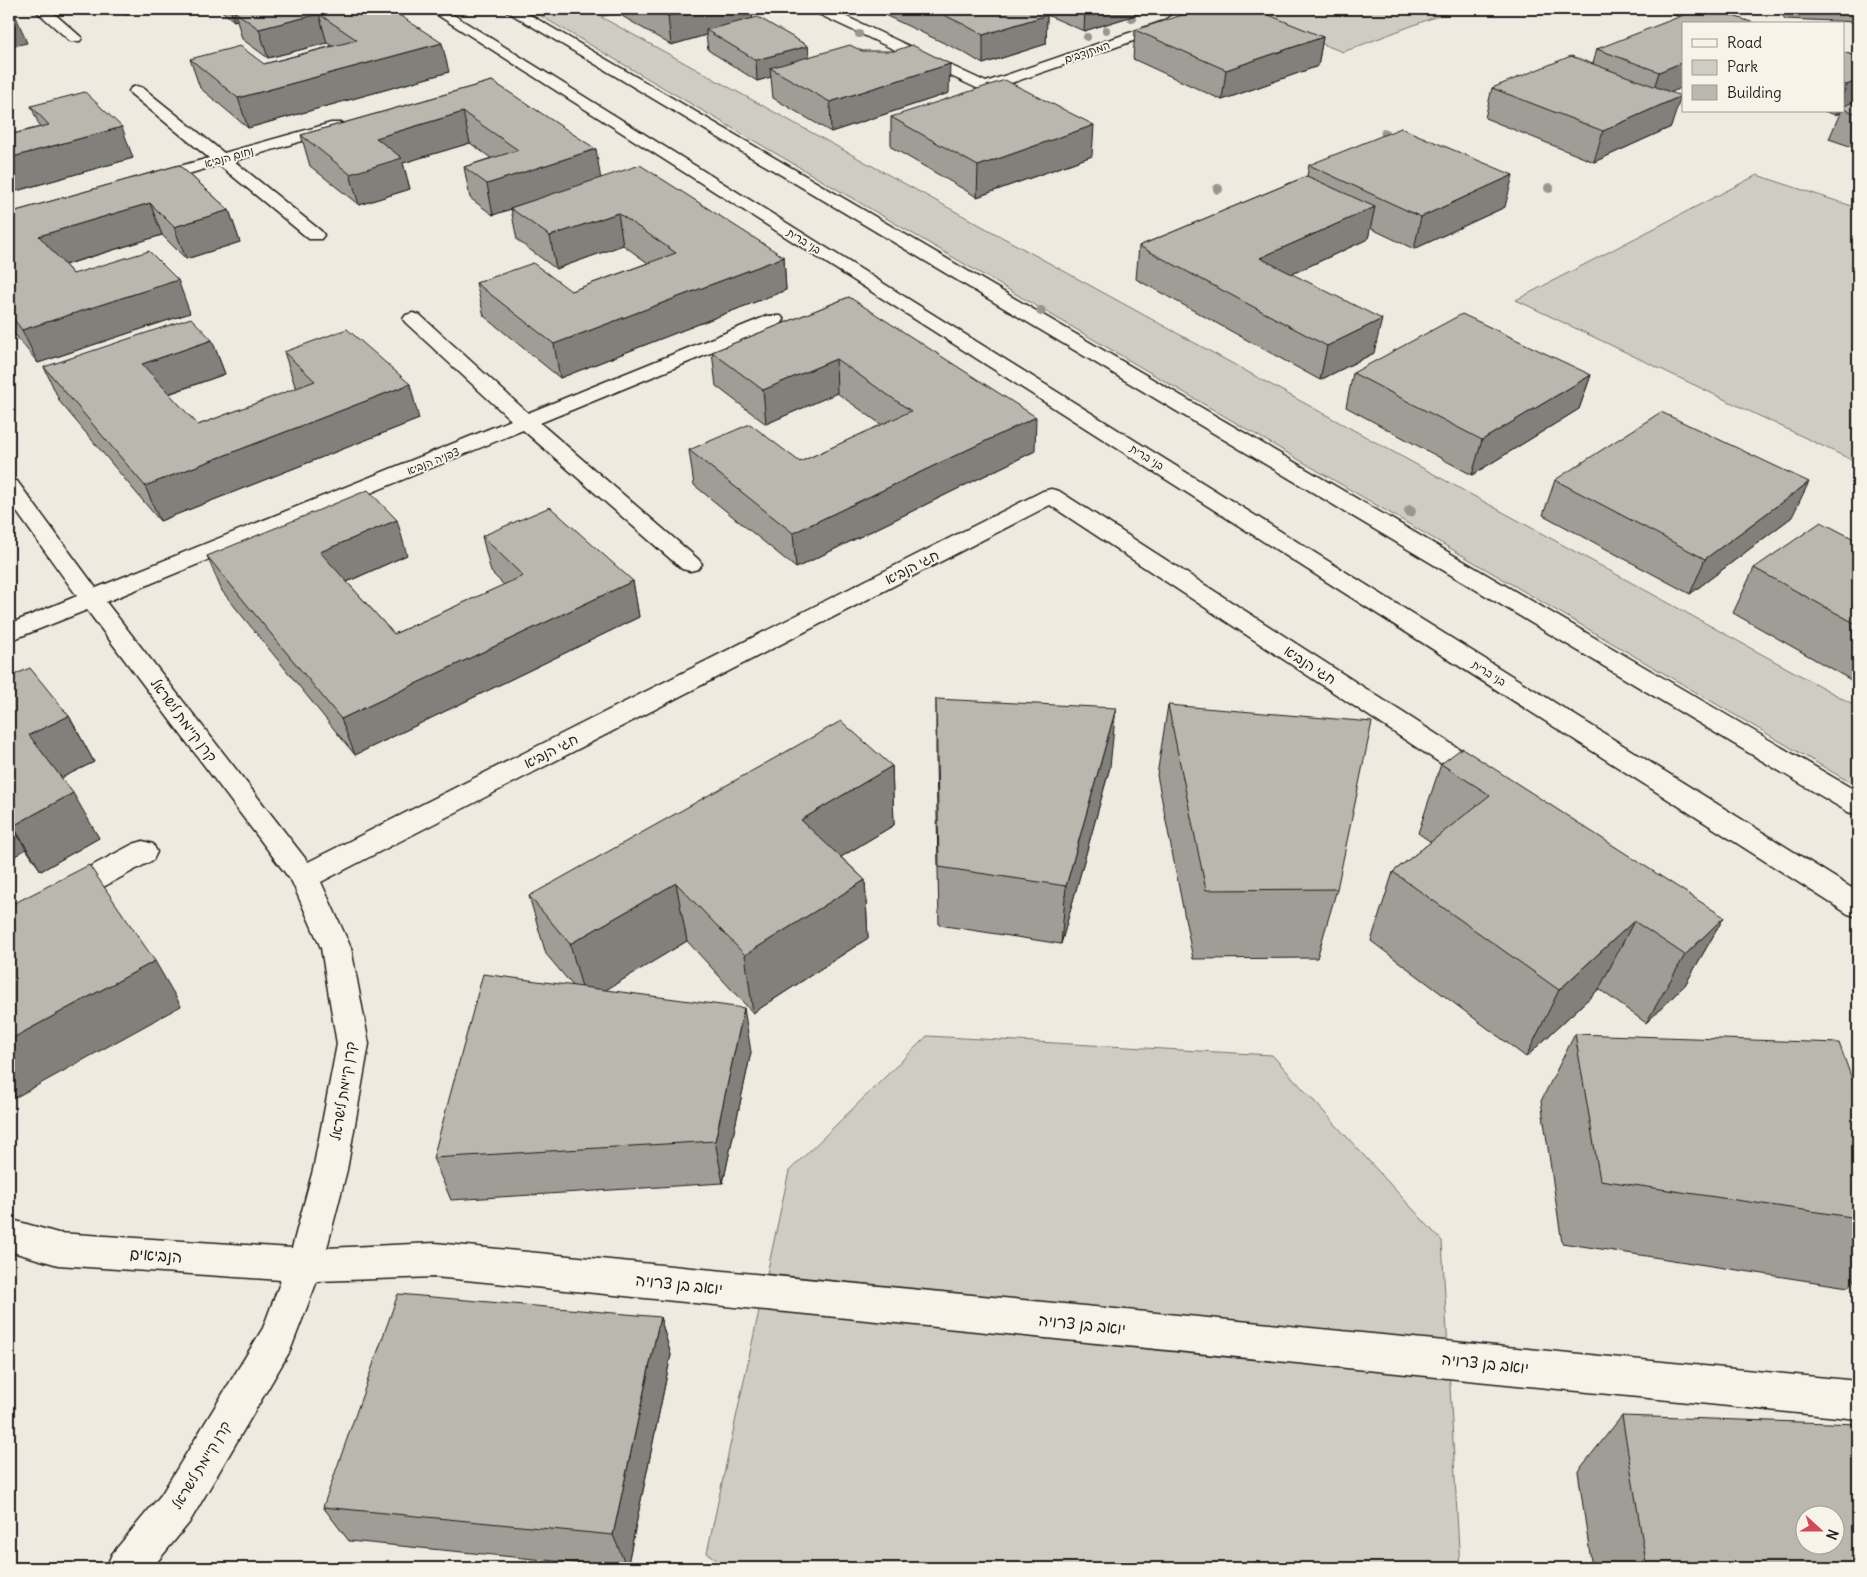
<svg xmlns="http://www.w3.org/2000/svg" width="1867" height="1577" font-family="Delius,'Playpen Sans Hebrew',sans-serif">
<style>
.green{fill:#cfccc3;stroke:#767470}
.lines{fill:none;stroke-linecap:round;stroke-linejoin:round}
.minor-casing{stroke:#1c1c1c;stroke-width:3}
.major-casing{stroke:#1c1c1c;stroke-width:3}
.minor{fill:#f7f3e8;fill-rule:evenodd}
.major{fill:#f7f3e8;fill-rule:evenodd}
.tree{fill:#989690}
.wall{fill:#a09d96;stroke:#1c1c1c}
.shaded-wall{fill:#82807a;stroke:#1c1c1c}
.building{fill:#bab7af;stroke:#1c1c1c;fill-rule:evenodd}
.labels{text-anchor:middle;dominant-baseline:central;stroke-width:4;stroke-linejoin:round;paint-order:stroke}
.far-street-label{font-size:11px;fill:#1c1c1c;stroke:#f7f3e8}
.street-label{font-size:14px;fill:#1c1c1c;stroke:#f7f3e8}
.near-street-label{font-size:16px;fill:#1c1c1c;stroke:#f7f3e8}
</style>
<rect width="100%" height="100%" fill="#eeeae0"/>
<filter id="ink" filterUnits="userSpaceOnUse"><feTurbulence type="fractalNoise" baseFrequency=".02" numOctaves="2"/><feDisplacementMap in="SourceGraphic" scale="10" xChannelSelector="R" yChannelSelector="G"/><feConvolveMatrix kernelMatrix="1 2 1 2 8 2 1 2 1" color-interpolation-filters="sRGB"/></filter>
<g filter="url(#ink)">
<!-- green -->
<g class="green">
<path d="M529,9H631L601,17L1858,707V787Z"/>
<path d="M1230,9H1456L1343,52Z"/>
<path d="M1757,175L1858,208V463L1516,300Z"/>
<path d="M927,1036L1272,1055L1442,1241L1460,1568H728L707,1553L789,1171Z"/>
</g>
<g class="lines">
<defs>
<g id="minor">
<path d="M34,9H49L82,38L80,41H70Z"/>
<path d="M812,9H830L986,82L1164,21L1173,14V9H1187V16L1174,27L985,92L814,12Z"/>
<path d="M1666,9H1687L1725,21L1727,24H1705L1668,12Z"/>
<path d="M137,86L143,88L224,153L331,123H343L345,126L343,129L234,161L321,231L324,235L321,239H309L219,165L150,185L144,184L141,180L144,176L209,158L131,94L129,91L131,88Z"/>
<path d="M413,313L420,315L528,413L767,316H781L784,320L781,324L540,423L698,559L702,564L698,569L690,571L682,569L523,430L106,602L308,862L1043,491L1051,489L1059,491L1492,770L1496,777L1492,784L1482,787L1472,784L1050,505L321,882L351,948L369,1044L347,1170L327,1248L435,1243L1858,1381V1419L435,1277L317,1281L290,1351L189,1523L152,1568H106L112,1554L161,1495L263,1328L281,1280L58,1265L9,1251V1219L58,1233L292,1248L313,1170L337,1044L321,948L292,882L87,610L9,641V624L77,596L9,501V479L17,481L96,588L511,420L406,323L403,319L406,315Z"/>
<path d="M143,841L153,844L157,852L153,860L20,932L9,936V910L133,844Z"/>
</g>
<g id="major">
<path d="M428,9H444L1858,892V917L1848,914Z"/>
<path d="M503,9H520L1858,792V815L1848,812Z"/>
</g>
</defs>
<!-- minor casing -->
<use href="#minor" class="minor-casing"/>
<!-- major casing -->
<use href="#major" class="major-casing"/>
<!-- minor -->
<use href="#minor" class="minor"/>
<!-- major -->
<use href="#major" class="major"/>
</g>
<!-- trees -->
<g class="tree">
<circle cx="1132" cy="19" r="4"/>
<circle cx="1106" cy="30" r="4"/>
<circle cx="859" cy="34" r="4"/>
<circle cx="1087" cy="37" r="4"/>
<circle cx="1385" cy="133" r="4.5"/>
<circle cx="1549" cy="188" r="5"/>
<circle cx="1218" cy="189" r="5"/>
<circle cx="1041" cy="311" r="5"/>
<circle cx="1410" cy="511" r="6"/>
</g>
<!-- wall -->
<g class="wall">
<path d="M119,9H150L126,15Z"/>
<path d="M219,9H390L449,72L248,128L200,88L190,59L264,64L332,46L327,43L268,58L242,39L237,20L234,21Z"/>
<path d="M621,9H752V18L808,46L809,57L862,51L949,93L831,132L773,98L771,77L757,81L708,50L706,35L671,45L622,16Z"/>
<path d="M872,9H1032L1047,15L1046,44L983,64L963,52Z"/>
<path d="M1033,9H1143L1142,13L1084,31Z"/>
<path d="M1778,9H1858V22L1785,19Z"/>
<path d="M1683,24L1671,93V127L1594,162L1485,118L1492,88L1593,64L1597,49Z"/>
<path d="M1135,30L1323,37L1318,66L1222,100L1133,59Z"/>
<path d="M1843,52L1858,57V149L1829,139L1840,113L1835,115L1824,111H1843Z"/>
<path d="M492,81L601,178L784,257L786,290L560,378L484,316L476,283L571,291L648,263L623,245L556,269L517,240L511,209L493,215L470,198L464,167L491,158L470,143L403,163L410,189L359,205L310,166L301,135Z"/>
<path d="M31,106L133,158L9,193V135L40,127Z"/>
<path d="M891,117L1092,156L977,197L891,147Z"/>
<path d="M179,165L229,210L240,242L186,259L162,235L65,265L73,274L190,313L38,363L9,327V213Z"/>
<path d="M1309,165L1505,207L1414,249L1370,228L1368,239L1292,274L1374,353L1320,380L1136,279L1139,246L1307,176Z"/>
<path d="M849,297L1035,451L796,568L694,485L689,450L800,462L882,425L837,393L766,424L716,386L712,352Z"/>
<path d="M212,340L225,374L169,394L198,425L298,388L295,386L284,352L419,419L160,521L60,402L44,367Z"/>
<path d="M1353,373L1591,375L1579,409L1472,475L1346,407Z"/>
<path d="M1555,480L1792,517L1690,594L1543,515Z"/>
<path d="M482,536L633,581L639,617L355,755L222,591L207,556L407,555L347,582L394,634L504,585L491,572Z"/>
<path d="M1858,541V684L1733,613L1754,568Z"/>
<path d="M9,677L69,716L94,762L61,778L99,838L41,871L26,849L9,860Z"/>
<path d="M936,699L1110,767L1061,944L939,925L936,758Z"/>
<path d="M1168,705L1337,889L1317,958L1193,959L1157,775Z"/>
<path d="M1441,764L1724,917L1685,985L1646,1023L1599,989L1526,1057L1371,941L1393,872L1431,842L1418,833Z"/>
<path d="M892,766L894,825L841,857L865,880L868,938L753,1013L687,941L605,990L751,1052L723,1183L451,1200L433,1158L573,986L546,954L529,896Z"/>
<path d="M1575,1034L1858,1096V1276L1848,1287L1562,1243L1541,1101Z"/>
<path d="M660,1317L671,1355L627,1568L349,1541L323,1507Z"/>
<path d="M1622,1416L1858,1568H1592L1578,1471Z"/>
</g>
<!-- shaded-wall -->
<g class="shaded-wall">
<path d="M124,9H150L126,15Z"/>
<path d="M230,9H284L234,11L237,20L234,21Z"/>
<path d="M695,9H752V10L753,22L706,30V35L671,45L668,16Z"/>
<path d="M1085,9H1143L1142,13L1084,31Z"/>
<path d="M15,14L27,43L9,47V16Z"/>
<path d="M319,14L327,43L268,58L259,29Z"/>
<path d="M1047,15L1046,44L983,64V35Z"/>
<path d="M1323,37L1318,66L1222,100L1226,70Z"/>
<path d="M442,43L449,72L248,128L238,98Z"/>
<path d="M808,46L810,66L770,68L771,77L757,81L756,60Z"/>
<path d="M1683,62V87L1650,102L1659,72Z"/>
<path d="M950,64L949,93L831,132L830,102Z"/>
<path d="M1858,80V104L1843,109V94L1847,85Z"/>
<path d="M1681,96L1671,127L1594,162L1603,131Z"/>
<path d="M1836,111H1840V113L1835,115Z"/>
<path d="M463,112L470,143L403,163L410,189L359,205L350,174L376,138Z"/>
<path d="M1094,125L1092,156L977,197L978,166Z"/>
<path d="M122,127L133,158L9,193V158Z"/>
<path d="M596,149L601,180L510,208L511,209L493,215L487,184Z"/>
<path d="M1513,175L1505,207L1414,249L1421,217Z"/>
<path d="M150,203L162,235L54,268L39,236Z"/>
<path d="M1375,207L1368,239L1255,291L1260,258Z"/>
<path d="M229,210L240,242L186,259L174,227Z"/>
<path d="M618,213L623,245L556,269L550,236Z"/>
<path d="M784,257L786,290L560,378L554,344Z"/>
<path d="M178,280L190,313L38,363L22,330Z"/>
<path d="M1382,319L1374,353L1320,380L1327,346Z"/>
<path d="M212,340L225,374L156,398L142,364Z"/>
<path d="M836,359L837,393L766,424L763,390Z"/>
<path d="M1591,375L1579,409L1472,475L1482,440Z"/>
<path d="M410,384L419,419L160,521L145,486Z"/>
<path d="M1036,417L1035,451L796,568L793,533Z"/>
<path d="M1809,482L1792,517L1690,594L1705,559Z"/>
<path d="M397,520L407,555L333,588L320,552Z"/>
<path d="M633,581L639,617L355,755L341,719Z"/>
<path d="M1116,708L1110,767L1061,944L1066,886Z"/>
<path d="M69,716L94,762L55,781L29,735Z"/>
<path d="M892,766L894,825L806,878L801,820Z"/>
<path d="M73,793L99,838L41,871L13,826Z"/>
<path d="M9,821L26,849L9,860Z"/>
<path d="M865,880L868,938L753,1013L745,955Z"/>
<path d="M676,883L687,941L586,1002L570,944Z"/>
<path d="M1724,917L1685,985L1646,1023L1685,955Z"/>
<path d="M1634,921L1599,989L1526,1057L1559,990Z"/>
<path d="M155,961L181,1006L9,1101V1040Z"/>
<path d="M744,1008L751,1052L723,1183L715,1141Z"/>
<path d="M660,1317L671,1355L627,1568L613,1535Z"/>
</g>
<!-- building -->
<g class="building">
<path d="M9,9H10L15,14L9,16Z"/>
<path d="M241,9H390L442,43L238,98L190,59L240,46L264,64L357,40L319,14L259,29L234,11Z"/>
<path d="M654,9H695L668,16Z"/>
<path d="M931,9H1032L1047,15L983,35L963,24Z"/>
<path d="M1201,9H1254L1323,37L1226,70L1135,30Z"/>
<path d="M1699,9H1712L1757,24H1683V62L1659,72L1597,49Z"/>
<path d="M758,17L808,46L756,60L706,30Z"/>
<path d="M850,45L862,51H894L912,45L950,64L830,102L770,68Z"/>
<path d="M1843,52L1858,57V80L1847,85L1843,84Z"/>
<path d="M1571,56L1681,96L1603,131L1492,88Z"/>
<path d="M1005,80L1094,125L978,166L891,117Z"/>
<path d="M492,81L596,149L487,184L464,167L518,150L463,112L376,138L402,158L350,174L301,135Z"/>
<path d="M85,92L122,127L9,158V135L49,125L31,106Z"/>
<path d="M1858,99V114L1843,109V107Z"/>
<path d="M1401,128L1513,175L1421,217L1309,165Z"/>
<path d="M179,165L229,210L174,227L150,203L39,236L73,274L149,251L178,280L22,330L9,313V213Z"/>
<path d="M640,165L784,257L554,344L476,283L533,263L571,291L676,253L618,213L550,236L510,208Z"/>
<path d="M1307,176L1375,207L1260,258L1382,319L1327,346L1139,246Z"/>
<path d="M849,297L1036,417L793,533L689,450L750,424L800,462L911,411L836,359L763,390L712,352Z"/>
<path d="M1462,314L1591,375L1482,440L1353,373Z"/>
<path d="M191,318L212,340L142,364L198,425L315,381L284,352L347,329L410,384L145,486L44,367Z"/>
<path d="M1661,412L1809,482L1705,559L1555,480Z"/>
<path d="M368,490L397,520L320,552L394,634L523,576L482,536L550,507L633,581L341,719L207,556Z"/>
<path d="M1821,522L1858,541V625L1754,568Z"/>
<path d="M30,668L69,716L29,735L73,793L13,826L9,821V677Z"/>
<path d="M936,699L1116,708L1066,886L939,867Z"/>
<path d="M1168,705L1372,722L1337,889L1206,890Z"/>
<path d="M841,721L892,766L801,820L865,880L745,955L676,883L570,944L529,896Z"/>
<path d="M1462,748L1724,917L1685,955L1634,921L1559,990L1393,872L1490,795L1441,764Z"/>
<path d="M89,865L155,961L9,1040V906Z"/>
<path d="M483,974L744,1008L715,1141L433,1158Z"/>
<path d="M1575,1034L1839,1043L1858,1096V1218L1600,1180Z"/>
<path d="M398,1294L660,1317L613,1535L323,1507Z"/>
<path d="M1622,1416L1858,1424V1568H1647ZM1804,1514H1834V1544H1804Z"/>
<path d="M388,1560L392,1568H376Z"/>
</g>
</g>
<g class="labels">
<!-- far-street labels -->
<g class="far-street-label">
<text transform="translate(1087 52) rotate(-19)">המתנדבים</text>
<text transform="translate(229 157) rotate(-16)">נחום הנביא</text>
<text transform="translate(804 241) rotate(32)">בני ברית</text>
<text transform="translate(1147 457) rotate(32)">בני ברית</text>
<text transform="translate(433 461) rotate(-22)">צפניה הנביא</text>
<text transform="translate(1489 673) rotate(32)">בני ברית</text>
</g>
<!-- street labels -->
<g class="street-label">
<text transform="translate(912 567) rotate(-27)">חגי הנביא</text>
<text transform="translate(1310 665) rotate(33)">חגי הנביא</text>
<text transform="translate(184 720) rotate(53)">קרן קיימת לישראל</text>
<text transform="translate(551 751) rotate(-27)">חגי הנביא</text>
<text transform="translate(343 1091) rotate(-81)">קרן קיימת לישראל</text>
<text transform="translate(201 1465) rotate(-59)">קרן קיימת לישראל</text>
</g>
<!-- near-street labels -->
<g class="near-street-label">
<text transform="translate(156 1255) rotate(4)">הנביאים</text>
<text transform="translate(679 1284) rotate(6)">יואב בן צרויה</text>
<text transform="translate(1082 1324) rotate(6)">יואב בן צרויה</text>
<text transform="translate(1485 1363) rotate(6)">יואב בן צרויה</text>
</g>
</g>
<!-- margin -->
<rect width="1867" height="1577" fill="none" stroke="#f7f3e8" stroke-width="30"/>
<rect x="15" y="15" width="1837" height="1547" fill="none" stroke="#1c1c1c" stroke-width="2" filter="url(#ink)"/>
<!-- legend -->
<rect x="1682" y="22" width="162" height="90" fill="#f7f3e8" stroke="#9f9d96"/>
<rect x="1692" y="39" width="25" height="8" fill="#f7f3e8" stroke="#9f9d96"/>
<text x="1727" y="48" font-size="15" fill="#1c1c1c">Road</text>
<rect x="1692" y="60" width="25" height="15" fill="#cfccc3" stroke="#9f9d96"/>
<text x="1727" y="72" font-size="15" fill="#1c1c1c">Park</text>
<rect x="1692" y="85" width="25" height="15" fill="#bab7af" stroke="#9f9d96"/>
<text x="1727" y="98" font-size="15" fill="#1c1c1c">Building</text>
<!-- north arrow -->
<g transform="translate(1820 1530) rotate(111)"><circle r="24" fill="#f7f3e8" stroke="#9f9d96"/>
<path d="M0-4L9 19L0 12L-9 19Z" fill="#d1495b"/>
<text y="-8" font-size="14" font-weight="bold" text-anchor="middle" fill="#1c1c1c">N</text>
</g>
</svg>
